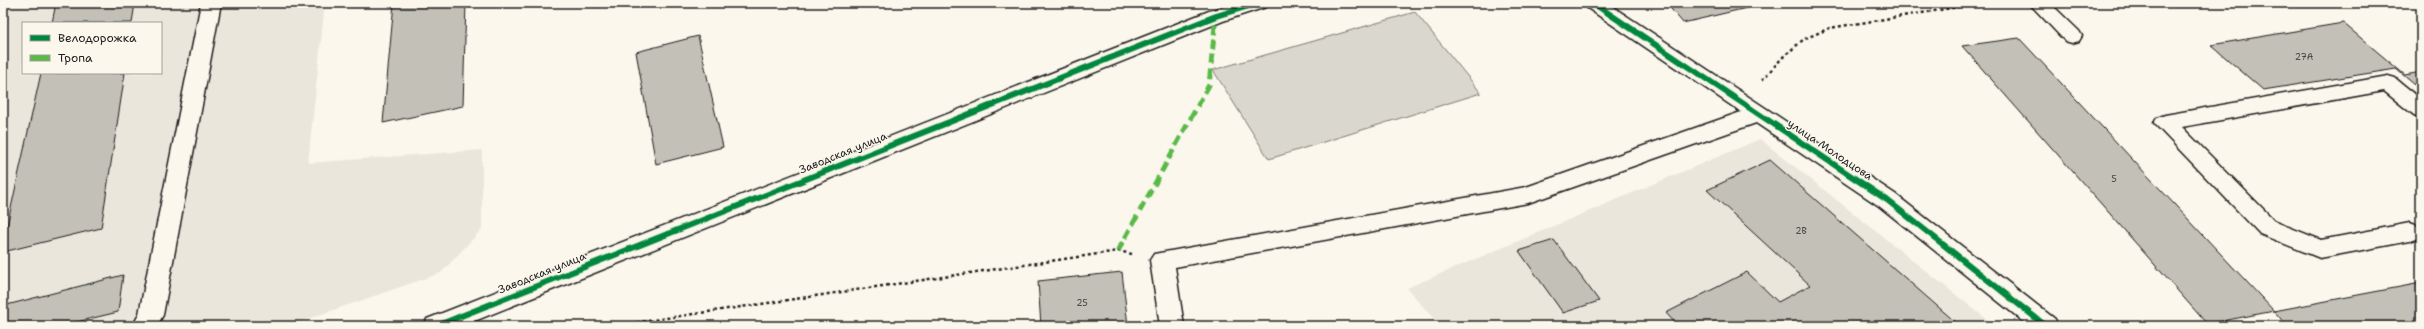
<svg xmlns="http://www.w3.org/2000/svg" width="2424" height="329" font-family="'Shantell Sans',sans-serif">
<style>
.built{fill:#eae6dc;fill-rule:evenodd}
.green{fill:#dad7ce;stroke:#7b7a75}
.building{fill:#c3c0b8;stroke:#1c1c1c}
.lines{fill:none;stroke-linecap:round;stroke-linejoin:round}
.minor-casing{stroke:#1c1c1c;stroke-width:3}
.path{stroke:#1c1c1c;stroke-width:2.5;stroke-dasharray:3 3;stroke-linecap:butt}
.minor{fill:#fbf7ec;fill-rule:evenodd}
.quiet{stroke:#58b947;stroke-width:5;stroke-dasharray:10 5;stroke-linecap:butt}
.cycleway-casing{stroke:#fbf7ec;stroke-width:8}
.cycleway{stroke:#00873e;stroke-width:6}
.labels{text-anchor:middle;dominant-baseline:central;stroke-width:3;stroke-linejoin:round;paint-order:stroke}
.number-label{font-size:9px;fill:#464543}
.street-label{font-size:11px;fill:#1c1c1c;stroke:#fbf7ec}
</style>
<rect width="100%" height="100%" fill="#fbf7ec"/>
<filter id="ink" filterUnits="userSpaceOnUse"><feTurbulence type="fractalNoise" baseFrequency=".025" numOctaves="2"/><feDisplacementMap in="SourceGraphic" scale="8" xChannelSelector="R" yChannelSelector="G"/><feConvolveMatrix kernelMatrix="1 2 1 2 8 2 1 2 1" color-interpolation-filters="sRGB"/></filter>
<g filter="url(#ink)">
<!-- built -->
<g class="built">
<path d="M3,3H325L308,163L482,150V229L441,273L287,326H3ZM23,23H161V73H23Z"/>
<path d="M1760,139L1995,326H1440L1407,288Z"/>
</g>
<!-- green -->
<path class="green" d="M1415,12L1481,93L1269,159L1213,70Z"/>
<!-- building -->
<g class="building">
<path d="M56,3H135L132,23H52Z"/>
<path d="M394,3H466L463,106L383,123Z"/>
<path d="M1666,3H1768L1683,23Z"/>
<path d="M2343,23L2405,75L2421,72V90L2396,69L2263,90L2211,45Z"/>
<path d="M698,36L723,147L656,164L636,52Z"/>
<path d="M2019,38L2274,311L2207,324L1962,46Z"/>
<path d="M41,73H125L101,228L3,252V244Z"/>
<path d="M1770,160L1960,326H1678L1666,313L1747,272L1778,302L1810,285L1707,190Z"/>
<path d="M1554,240L1599,301L1563,313L1519,251Z"/>
<path d="M1122,272L1128,326H1041L1038,281Z"/>
<path d="M123,275L118,312L60,326H3V306Z"/>
<path d="M2421,283V326H2287L2274,311Z"/>
</g>
<g class="lines">
<defs>
<g id="minor">
<path d="M201,3H221L163,315L157,326H133L139,314Z"/>
<path d="M1237,3H1269L1266,7L1223,21L462,326H424L427,319L1209,11Z"/>
<path d="M1583,3H1607L1895,194L2055,319L2058,326H2029L1879,206L1756,123L1528,203L1175,267L1184,326H1160L1150,260L1154,254L1526,187L1741,112L1586,7Z"/>
<path d="M2029,3H2050L2079,31L2082,36L2079,41L2072,43L2065,41Z"/>
<path d="M2388,76L2395,78L2421,99V117L2414,115L2384,91L2182,127L2276,222L2321,240L2410,223L2418,226L2421,231L2418,238L2410,241L2320,258L2260,234L2154,123L2157,118L2165,115Z"/>
</g>
</defs>
<!-- minor casing -->
<use href="#minor" class="minor-casing"/>
<!-- path -->
<g class="path">
<path d="M1762,80L1783,57L1804,39L1830,28L1982,3"/>
<path d="M613,326L1118,251L1132,254"/>
</g>
<!-- minor -->
<use href="#minor" class="minor"/>
<!-- quiet -->
<path class="quiet" d="M1118,251L1209,85L1216,16"/>
<defs>
<g id="cycleway">
<path d="M1593,3L1887,200L2046,326"/>
<path d="M436,326L1216,16L1259,3"/>
</g>
</defs>
<!-- cycleway casing -->
<use href="#cycleway" class="cycleway-casing"/>
<!-- cycleway -->
<use href="#cycleway" class="cycleway"/>
</g>
</g>
<g class="labels">
<!-- number labels -->
<g class="number-label">
<text x="2304" y="57">27А</text>
<text x="2114" y="179">5</text>
<text x="1801" y="231">2В</text>
<text x="1082" y="303">25</text>
</g>
<!-- street labels -->
<g class="street-label">
<text transform="translate(1830 150) rotate(34)">улица Молодцова</text>
<text transform="translate(843 153) rotate(-22)">Заводская улица</text>
<text transform="translate(542 273) rotate(-22)">Заводская улица</text>
</g>
</g>
<!-- margin -->
<rect width="2424" height="329" fill="none" stroke="#fbf7ec" stroke-width="16"/>
<rect x="8" y="8" width="2408" height="313" fill="none" stroke="#1c1c1c" stroke-width="1.5" filter="url(#ink)"/>
<!-- legend -->
<rect x="22" y="22" width="140" height="52" fill="#fbf7ec" stroke="#a29f99"/>
<rect x="30" y="35" width="20" height="6" fill="#00873e" stroke="#a29f99"/>
<text x="58" y="42" font-size="12" fill="#1c1c1c">Велодорожка</text>
<rect x="30" y="55" width="20" height="6" fill="#58b947" stroke="#a29f99"/>
<text x="58" y="62" font-size="12" fill="#1c1c1c">Тропа</text>
</svg>
